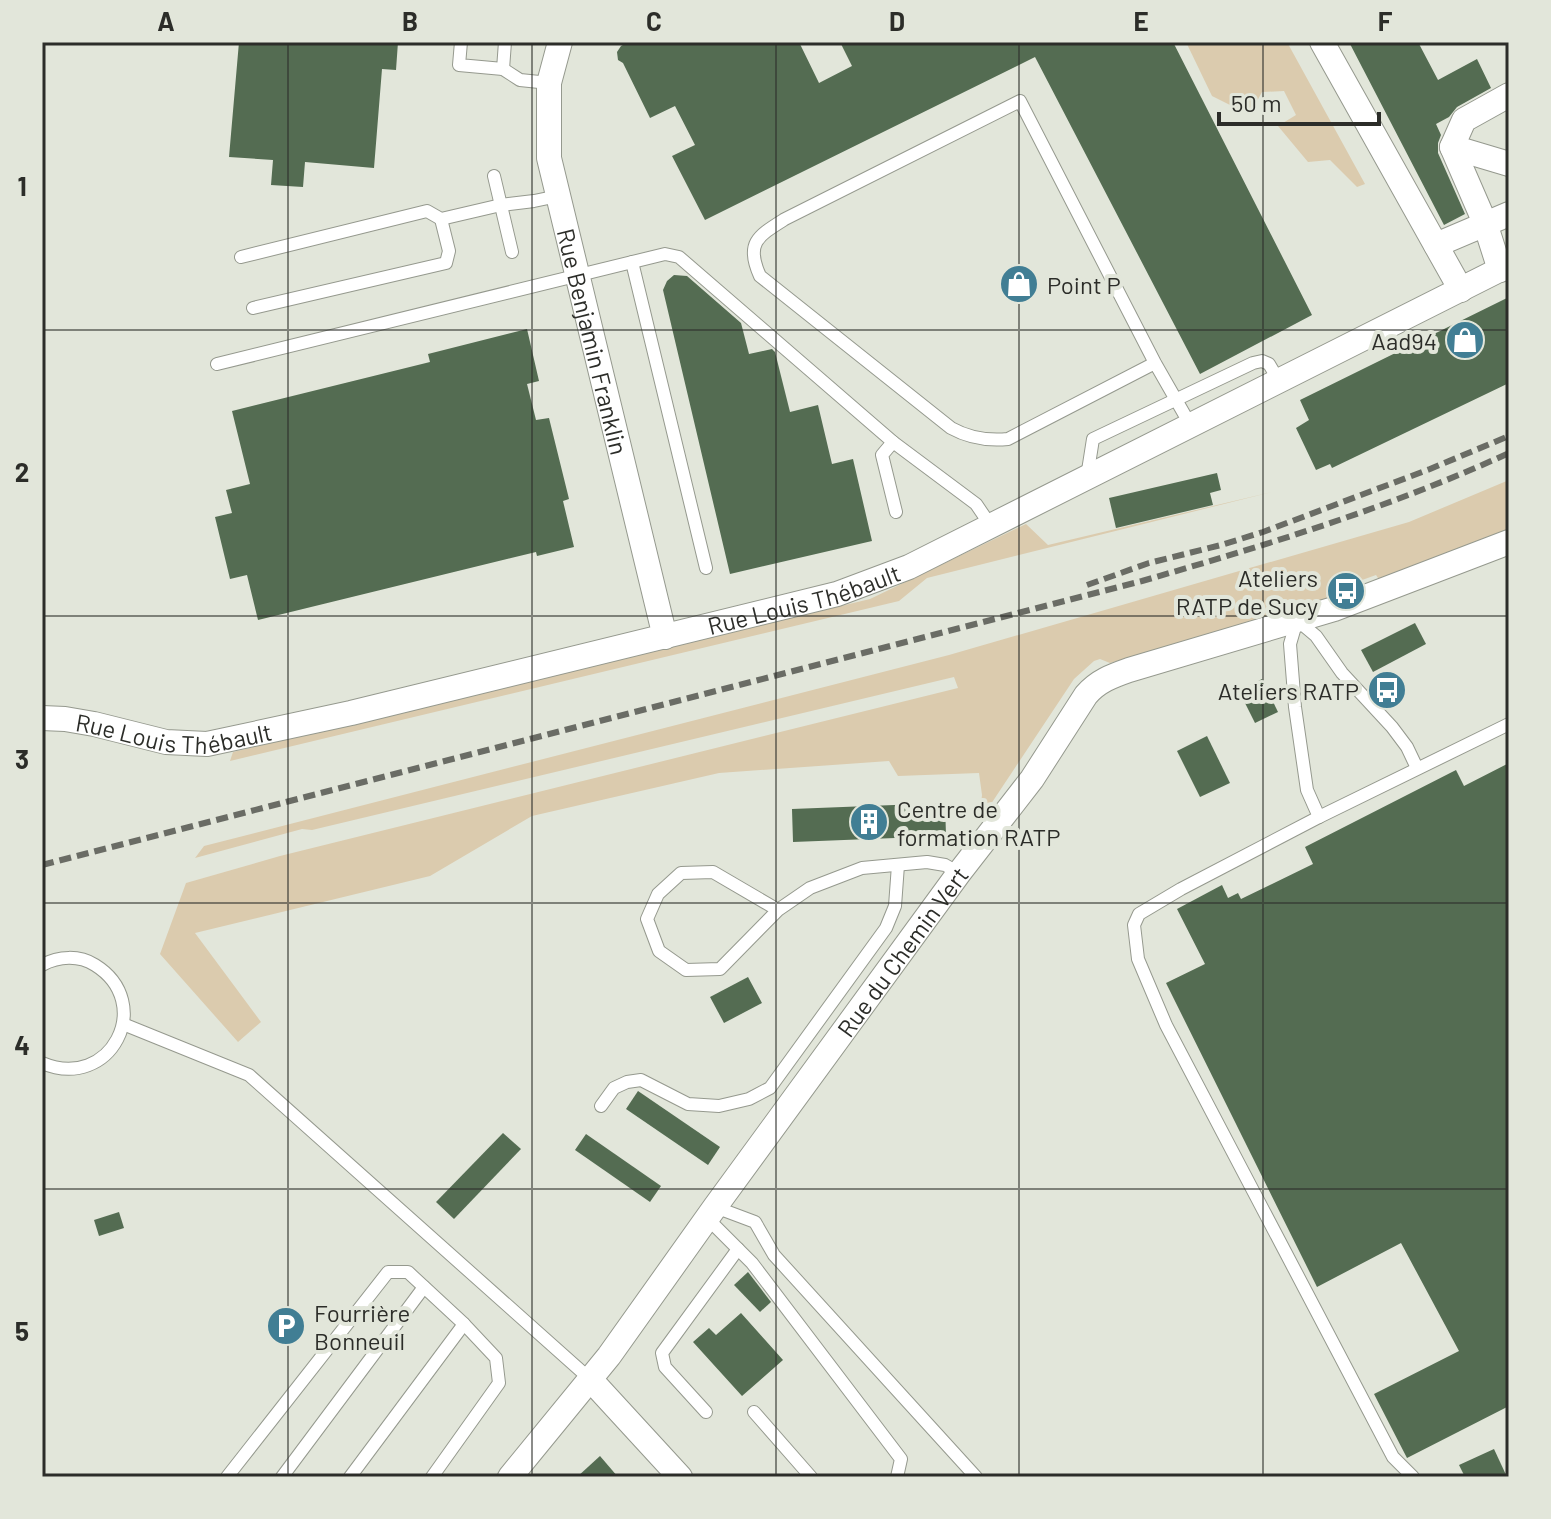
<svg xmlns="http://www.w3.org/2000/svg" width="1551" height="1519" font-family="Barlow,sans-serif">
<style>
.green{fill:#dbcbae}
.building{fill:#546c52}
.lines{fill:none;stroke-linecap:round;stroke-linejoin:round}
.service-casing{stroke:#95998e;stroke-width:14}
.minor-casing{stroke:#95998e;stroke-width:26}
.service{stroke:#fff;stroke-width:12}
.minor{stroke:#fff;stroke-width:24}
.rail{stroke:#6a6c65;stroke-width:6;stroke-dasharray:12 6;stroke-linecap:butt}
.grid{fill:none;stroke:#2c2d29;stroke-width:2;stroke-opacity:0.55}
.labels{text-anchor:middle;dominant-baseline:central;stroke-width:8;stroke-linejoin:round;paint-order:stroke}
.poi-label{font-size:24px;fill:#2c2d29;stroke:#e2e6da;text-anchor:start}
.street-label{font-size:24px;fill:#2c2d29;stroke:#e2e6da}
.neatline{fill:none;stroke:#2c2d29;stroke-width:3}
.grid-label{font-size:26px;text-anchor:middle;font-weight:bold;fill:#2c2d29}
</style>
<rect width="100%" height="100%" fill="#e2e6da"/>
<!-- green -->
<g class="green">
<path d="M1186,42H1287L1365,184L1357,187L1330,160L1308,162L1278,126L1296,115L1284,91L1262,92L1252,110L1238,109L1212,96Z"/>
<path d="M1509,480V531L1380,581L1376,575L1326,593L1327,600L1110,663L1100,659L1094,661L1074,679L979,822L982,795L979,773L898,776L889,761L719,773L532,816L430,876L195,933L261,1022L238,1042L160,954L186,883L280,856L958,688L954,677L312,830L302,829L195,858L204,846L949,655L1409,522Z"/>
<path d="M1276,491L927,578L899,601L230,761L233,752L870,599L1026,524L1048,545Z"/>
</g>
<!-- building -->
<g class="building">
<path d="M239,42H398L396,70L382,69L374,168L305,162L303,187L271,185L273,160L229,157Z"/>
<path d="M628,42H799L819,83L852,66L840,42H1173L1312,315L1200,374L1035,57L705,220L672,156L695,145L675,106L650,118L623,63L618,60L617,52L621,46Z"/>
<path d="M1349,42H1418L1438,80L1477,59L1491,88L1457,107L1449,117L1436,124L1441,135L1438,143V153L1465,214L1444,225Z"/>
<path d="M674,275L687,276L741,323L749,354L772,349L775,352L790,412L818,405L832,464L853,459L872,541L730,574L663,290L667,281Z"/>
<path d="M1509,297V383L1332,468L1330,464L1316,470L1296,428L1309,420L1300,400Z"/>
<path d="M527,329L539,381L527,384L536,420L549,418L569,499L563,501L574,547L537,556L536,552L258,620L247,575L230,579L215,517L232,513L226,490L250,484L232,411L430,362L428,354Z"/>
<path d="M1217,473L1221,490L1210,493L1213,505L1116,528L1109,498Z"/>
<path d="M1415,623L1426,644L1373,672L1361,650Z"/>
<path d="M1262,679L1278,712L1255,723L1239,691Z"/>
<path d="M1207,736L1230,783L1200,797L1177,751Z"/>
<path d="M1509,763V1406L1407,1458L1374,1394L1459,1351L1401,1243L1317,1287L1166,983L1205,964L1177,909L1222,885L1228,898L1238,893L1241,899L1313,864L1305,847L1456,770L1464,786Z"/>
<path d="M945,803L946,836L793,842L792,809Z"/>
<path d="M748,977L762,1003L724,1023L710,997Z"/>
<path d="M638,1091L720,1147L708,1165L626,1109Z"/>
<path d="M503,1133L521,1149L454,1219L436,1202Z"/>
<path d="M586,1134L661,1186L650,1202L575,1150Z"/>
<path d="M119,1212L124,1228L99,1236L94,1220Z"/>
<path d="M748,1272L771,1302L760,1312L734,1285Z"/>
<path d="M741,1313L783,1360L742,1396L693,1342L709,1328L716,1335Z"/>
<path d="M1494,1449L1507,1477H1465L1459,1465Z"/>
<path d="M600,1456L618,1477H577Z"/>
</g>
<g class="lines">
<defs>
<g id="service">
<path d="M461,42L459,65L503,69L520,80L549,83"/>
<path d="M503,69L505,42"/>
<path d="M494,176L512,252"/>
<path d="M241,257L427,211L441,219L501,205L534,201L558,196"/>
<path d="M632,262L706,568"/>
<path d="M253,308L446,263L449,251L441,219"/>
<path d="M1155,363L1008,439C988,441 969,438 951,428L760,276C745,243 758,236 785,219L1020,101L1155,363L1191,426"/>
<path d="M217,364L665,254L679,257L893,442L976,504L991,526"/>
<path d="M893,442L882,455L896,512"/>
<path d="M1087,477L1093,439L1253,363L1262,361L1269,364L1279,381"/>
<path d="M1319,817L1307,790L1295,707L1290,644L1297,620L1316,636L1342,673L1392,727L1407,747L1417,768"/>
<path d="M778,910L713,872L681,873L658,894L647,919L659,951L686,970L720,969L778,910L810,888L862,868L927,862L945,865L959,873"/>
<path d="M42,965C59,956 79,955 95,965C156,1003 111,1092 42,1063"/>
<path d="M123,1024L249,1075L590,1379"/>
<path d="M601,1106L614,1088L627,1082L641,1080L688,1104L719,1106L749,1099L770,1088L886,928L895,906L898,865"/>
<path d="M715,1207L755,1222L774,1255L976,1477"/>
<path d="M707,1218L752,1263L901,1459L897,1477"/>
<path d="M706,1412L665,1367L662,1353L738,1249"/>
<path d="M754,1412L811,1477"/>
<path d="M227,1477L388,1272H408L464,1324L496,1358L499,1383L432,1477"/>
<path d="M282,1477L424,1287"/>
<path d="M350,1477L464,1324"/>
<path d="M1413,1477L1393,1457L1166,1025L1138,959L1134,925L1139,914L1181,889L1319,817L1509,724"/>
</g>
<g id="minor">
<path id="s1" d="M560,42L549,83V158L665,637"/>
<path d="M1322,42L1461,290"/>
<path d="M1452,147L1509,164"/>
<path d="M1436,245L1509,214"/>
<path d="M1500,270L1485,223L1452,147L1464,120L1509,95"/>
<path id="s2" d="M42,718L65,719L94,724L166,742L207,744L351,713L837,594L909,567L1509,265"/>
<path d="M590,1379L680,1477"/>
<path id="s3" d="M510,1477L609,1356L715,1207L959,873L1032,779L1086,695C1098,681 1112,676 1129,670L1334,609L1509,542"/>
</g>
</defs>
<!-- service casing -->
<use href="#service" class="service-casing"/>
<!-- minor casing -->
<use href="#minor" class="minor-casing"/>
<!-- service -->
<use href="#service" class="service"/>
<!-- minor -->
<use href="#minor" class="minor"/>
<!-- rail -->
<g class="rail">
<path d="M1087,585L1149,563L1221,545L1263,532L1430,469L1509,436"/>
<path d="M42,865L1142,581C1267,545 1391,507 1509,453"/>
</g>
</g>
<!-- grid -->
<path class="grid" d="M288,42V1477M532,42V1477M776,42V1477M1019,42V1477M1263,42V1477M42,330H1509M42,616H1509M42,903H1509M42,1189H1509"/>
<!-- icons -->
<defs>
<symbol id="shop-disc" viewBox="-11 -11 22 22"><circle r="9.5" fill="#417e94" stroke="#e2e6da"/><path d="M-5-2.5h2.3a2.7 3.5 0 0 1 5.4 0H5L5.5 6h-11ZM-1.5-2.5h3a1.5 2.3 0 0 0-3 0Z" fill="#fff"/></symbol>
<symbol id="bus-disc" viewBox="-11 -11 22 22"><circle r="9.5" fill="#417e94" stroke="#e2e6da"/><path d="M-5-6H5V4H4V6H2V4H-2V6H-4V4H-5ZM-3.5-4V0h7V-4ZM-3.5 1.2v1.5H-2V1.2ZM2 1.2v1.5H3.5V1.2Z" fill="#fff"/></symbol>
<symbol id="building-disc" viewBox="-11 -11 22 22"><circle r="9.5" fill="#417e94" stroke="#e2e6da"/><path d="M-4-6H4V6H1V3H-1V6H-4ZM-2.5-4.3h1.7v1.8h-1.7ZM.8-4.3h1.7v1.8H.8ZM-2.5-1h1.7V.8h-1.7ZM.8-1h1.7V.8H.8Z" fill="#fff"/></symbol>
<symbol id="parking-disc" viewBox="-11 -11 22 22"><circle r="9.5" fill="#417e94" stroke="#e2e6da"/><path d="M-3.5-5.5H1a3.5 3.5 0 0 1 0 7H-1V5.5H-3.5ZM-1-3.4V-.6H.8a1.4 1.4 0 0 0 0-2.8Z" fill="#fff"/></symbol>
</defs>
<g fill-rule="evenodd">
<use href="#shop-disc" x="997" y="262" width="44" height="44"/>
<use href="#shop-disc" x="1443" y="318" width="44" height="44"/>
<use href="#bus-disc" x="1324" y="569" width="44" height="44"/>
<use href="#bus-disc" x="1365" y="668" width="44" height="44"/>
<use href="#building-disc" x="847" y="800" width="44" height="44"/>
<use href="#parking-disc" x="264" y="1304" width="44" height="44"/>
</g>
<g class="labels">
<!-- poi labels -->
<g class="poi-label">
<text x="1047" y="284">Point P</text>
<text x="1437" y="340" text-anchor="end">Aad94</text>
<text x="1318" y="577" text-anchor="end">Ateliers<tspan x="1318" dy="28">RATP de Sucy</tspan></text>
<text x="1359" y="690" text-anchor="end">Ateliers RATP</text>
<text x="897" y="808">Centre de<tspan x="897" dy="28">formation RATP</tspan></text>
<text x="314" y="1312">Fourrière<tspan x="314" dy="28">Bonneuil</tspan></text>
</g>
<!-- street labels -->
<g class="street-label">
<text stroke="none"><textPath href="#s1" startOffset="306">Rue Benjamin Franklin</textPath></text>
<text stroke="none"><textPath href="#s2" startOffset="782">Rue Louis Thébault</textPath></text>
<text stroke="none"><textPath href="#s2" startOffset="134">Rue Louis Thébault</textPath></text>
<text stroke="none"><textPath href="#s3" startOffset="656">Rue du Chemin Vert</textPath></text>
</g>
</g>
<!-- border -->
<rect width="1551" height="1519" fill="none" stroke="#e2e6da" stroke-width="88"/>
<!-- scale -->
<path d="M1219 112v12h160v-12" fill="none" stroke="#2c2d29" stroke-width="4"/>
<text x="1231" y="112" font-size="24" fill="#2c2d29" stroke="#e2e6da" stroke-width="6" paint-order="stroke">50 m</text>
<rect x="44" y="44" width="1463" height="1431" class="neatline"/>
<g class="grid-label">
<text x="166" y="31">A</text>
<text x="410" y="31">B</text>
<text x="654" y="31">C</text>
<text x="897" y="31">D</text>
<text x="1141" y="31">E</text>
<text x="1385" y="31">F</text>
<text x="22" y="196">1</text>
<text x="22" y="482">2</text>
<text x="22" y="769">3</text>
<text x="22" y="1055">4</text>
<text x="22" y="1341">5</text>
</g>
</svg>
